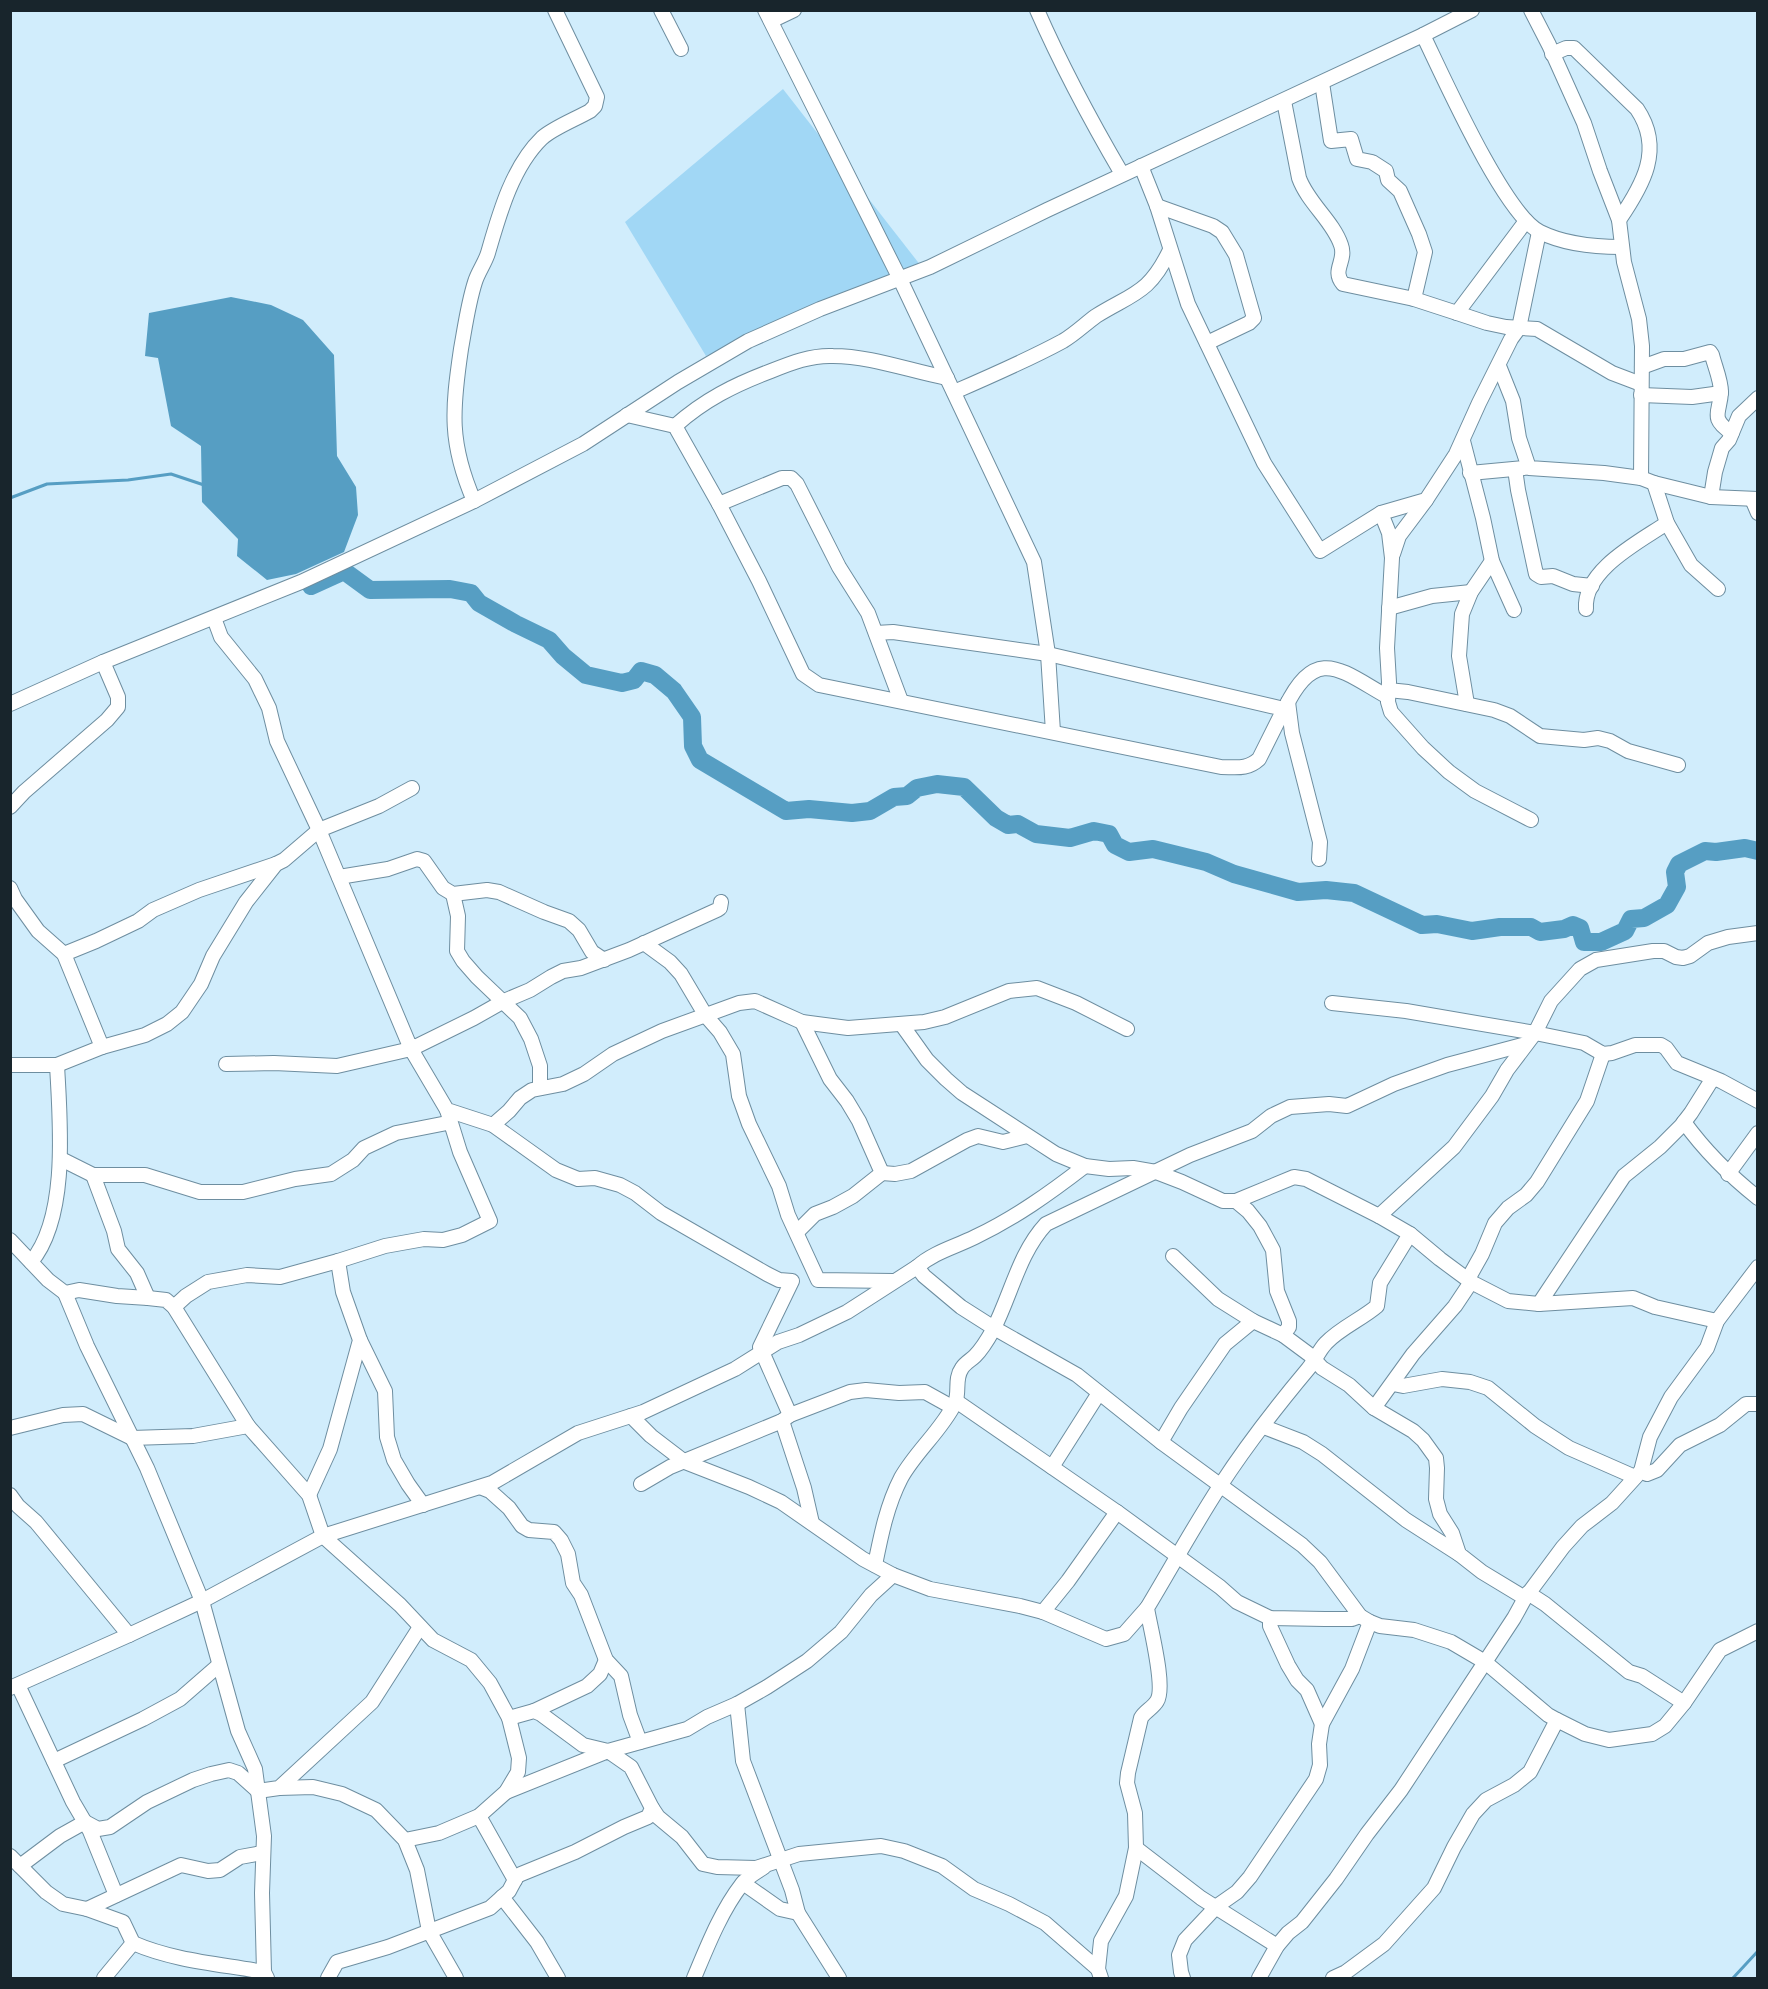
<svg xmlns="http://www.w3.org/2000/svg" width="1768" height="1989" font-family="'Exo 2',sans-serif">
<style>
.green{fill:#a1d7f5}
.water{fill:#569ec3}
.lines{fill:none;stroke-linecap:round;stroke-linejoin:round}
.stream{stroke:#569ec3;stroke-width:3}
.river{stroke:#569ec3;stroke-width:18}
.minor-casing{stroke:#6e8ea0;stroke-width:16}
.minor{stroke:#fff;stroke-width:14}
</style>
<rect width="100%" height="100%" fill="#d1edfc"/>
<!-- green -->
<path class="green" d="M783,89L921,266L706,356L625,222Z"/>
<!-- water -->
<path class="water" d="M231,297L271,305L303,320L334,355L337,456L356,487L358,515L344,552L296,574L267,580L237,556L238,539L202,502L201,446L171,426L158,358L145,356L149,313Z"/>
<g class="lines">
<!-- stream -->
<g class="stream">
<path d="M10,498L47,484L128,480L171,474L204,485"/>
<path d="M1733,1978L1758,1951"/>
</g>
<!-- river -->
<path class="river" d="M311,586L344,571L370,590L450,589L471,593L479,603L516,624L549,640L563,656L586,675L622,683L634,680L641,671L655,675L674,691L692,717L693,746L700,760L786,811L809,809L852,813L870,811L894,797L907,796L917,788L937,784L964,787L996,818L1008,825L1018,824L1036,834L1070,838L1094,831L1109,834L1115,845L1129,852L1153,849L1206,862L1234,874L1298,892L1326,890L1354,893L1422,925L1437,924L1472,931L1500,927H1531L1540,932L1564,929L1573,925L1580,928L1584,942H1601L1625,931L1631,919L1644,918L1667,905L1677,887L1675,872L1679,864L1705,851L1716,852L1745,848L1758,851"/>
<defs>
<g id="minor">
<path d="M661,10L681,49"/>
<path d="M765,10L900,279L1034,562L1048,654L1053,732"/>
<path d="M1037,10C1062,67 1091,121 1122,174"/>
<path d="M1531,10L1549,45L1584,123L1600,171L1619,220L1624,262L1639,319L1642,346L1641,478"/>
<path d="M771,21L794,10"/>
<path d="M1423,35C1443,76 1504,214 1540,232C1564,244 1595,247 1621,247"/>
<path d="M1552,54L1566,48H1574L1637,109C1664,149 1643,185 1619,220"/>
<path d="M1322,83L1331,141L1351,139L1357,159L1372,162L1386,171L1388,180L1400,191L1419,234L1425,252L1414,299"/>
<path d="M1284,101L1299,178C1308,203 1333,221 1341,245C1347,261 1331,270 1343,284L1414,299L1457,313"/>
<path d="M1141,166L1157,206L1188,304L1264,463L1320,551L1381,513L1426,500L1456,454L1479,403L1511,339L1519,328L1539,232"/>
<path d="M1157,206L1213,226L1222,232L1236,255L1254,318L1249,323L1207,343"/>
<path d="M1526,221L1457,313L1487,323L1506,327L1537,329L1612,373L1641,384"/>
<path d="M1499,366L1513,401L1519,438L1529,468L1604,473L1641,478L1654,483L1711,497L1758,499"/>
<path d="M1642,367L1664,359H1684L1710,352L1712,355C1715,367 1721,380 1721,392C1720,413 1709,418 1732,433"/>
<path d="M954,392C991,376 1028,360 1063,341C1075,334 1085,324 1096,316C1133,293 1149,294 1170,250"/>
<path d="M1641,395L1692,397L1721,393"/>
<path d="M627,415L675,426L719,504L759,581L803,674L819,685L1221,767C1236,767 1247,770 1259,759L1284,709L1048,654L893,632L876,633"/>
<path d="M675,426C704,400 734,385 771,371C791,363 811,355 833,356C871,356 910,371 947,378"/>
<path d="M1463,441L1483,518L1492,561L1514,610"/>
<path d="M1515,469L1518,490L1536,574L1541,577L1553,576L1573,584L1592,586"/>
<path d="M1470,473L1524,468"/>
<path d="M1654,483L1667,523L1691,565L1718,589"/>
<path d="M1711,497L1715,472L1722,448L1729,440L1739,416L1758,398"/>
<path d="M1752,499L1758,513"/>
<path d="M474,501C449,443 452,410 461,349C465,327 468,304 475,282C478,272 485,263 488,253C499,215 512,167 542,138C553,128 576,119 590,111L595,106L597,97L555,10"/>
<path d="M719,504L782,478H791L797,484L839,567L868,613L901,701"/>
<path d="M1381,513L1389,533L1392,558L1387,648L1389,682L1388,702L1391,712L1423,748L1449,772L1475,791L1531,820"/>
<path d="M1393,554L1399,536L1426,500"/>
<path d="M1389,608L1432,596L1471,592"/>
<path d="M1586,609C1583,570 1639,542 1667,523"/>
<path d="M214,618L221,637L255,679L269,708L277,741L319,830L411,1049L474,1018L504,1001L530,990L551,977L563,971L581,968L629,950L717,910L720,908L721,902"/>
<path d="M1388,690L1408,692L1494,710L1510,716L1540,736L1584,740L1598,738L1610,741L1628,751L1678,765"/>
<path d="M1288,702L1292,733L1320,842L1319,859"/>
<path d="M10,704L103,662L301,582L474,501L583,444L678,382L748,341L820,309L930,267L1047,210L1423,35L1472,10"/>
<path d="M1467,704L1459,656L1462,614L1471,592L1492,561"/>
<path d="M1285,708C1316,644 1340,670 1388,697"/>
<path d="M10,807L24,792L107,720L118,707V697L103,662"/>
<path d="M339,877L388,869L417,859L424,861L443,888L453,894L487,890L499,892L544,912L569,921L579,930L592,952L604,960"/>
<path d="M10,888L15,899L38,931L64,954L102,1047"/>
<path d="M453,894L458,916L457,951L463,961L477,977L520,1018L531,1039L540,1066V1088"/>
<path d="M644,943L670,962L681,974L706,1016L720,1032L733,1054L739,1096L749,1124L779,1186L788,1215L818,1280L893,1281"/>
<path d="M64,954L96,941L138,921L153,910L199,890L276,864"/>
<path d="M1332,1003L1406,1011L1535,1033L1584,1043L1603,1054L1612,1053L1635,1045H1661L1666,1048L1677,1063L1721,1081L1758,1101"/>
<path d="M902,1025L927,1060L946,1079L962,1093L1056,1154L1085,1166L1109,1169L1133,1168L1156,1172L1182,1182L1223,1201H1236L1248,1211L1260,1226L1273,1250L1277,1291L1289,1321V1327L1283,1335L1310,1355L1322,1368L1349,1385L1374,1408L1413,1431L1423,1440L1436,1458L1437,1468L1436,1499L1440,1514L1452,1533L1459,1554L1482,1572L1525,1598"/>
<path d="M226,1064L274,1063L337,1066L411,1049L447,1110L493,1125L556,1170L578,1179L595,1178L620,1185L635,1193L661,1213L767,1274L779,1280L792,1281L760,1347L790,1415"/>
<path d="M10,1065H57L102,1047L145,1035L167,1024L182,1012L201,984L213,956L246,902L276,864L284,860L319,830L379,806L412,788"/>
<path d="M1684,1122C1705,1151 1729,1175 1758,1198"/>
<path d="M493,1125L509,1111L520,1098L532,1090L563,1084L584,1074L613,1054L662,1031L739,1003L755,1001L802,1022L848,1028L924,1022L945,1017L1009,991L1037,988L1076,1003L1127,1029"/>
<path d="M61,1159L93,1175H145L200,1192H243L295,1179L331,1174L353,1160L364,1148L396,1133L447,1123L451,1125"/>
<path d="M882,1173L895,1174L911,1171L967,1140L978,1136L1003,1142L1027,1136"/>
<path d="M1728,1174L1758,1133"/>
<path d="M93,1175L114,1231L118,1249L137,1273L148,1298"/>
<path d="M1236,1201L1294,1177L1306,1179L1379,1216L1454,1147L1492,1096L1507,1070L1535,1033L1551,1001L1580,969L1596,960L1653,951H1664L1676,957L1683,958L1690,956L1708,943L1728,937L1758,933"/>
<path d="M1379,1216L1410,1234L1440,1259L1471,1282L1508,1301L1539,1304L1633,1298L1655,1307L1717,1321"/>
<path d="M797,1232L815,1214L833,1207L853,1196L882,1173L859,1121L847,1101L830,1079L802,1022"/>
<path d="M10,1240L48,1280L65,1293L79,1290L117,1296L148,1298L166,1300L174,1307L248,1426"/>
<path d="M1173,1256L1218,1299L1253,1321"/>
<path d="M31,1262C69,1217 60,1121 57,1065"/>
<path d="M917,1267C934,1252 955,1247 975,1237C1015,1218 1050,1193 1085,1166"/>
<path d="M1468,1279L1482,1254L1495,1223L1508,1208L1526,1195L1537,1182L1587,1101L1603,1054"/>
<path d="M65,1293L87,1346L147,1468L202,1601L238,1731L255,1769L264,1836L262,1893L264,1972L267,1978"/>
<path d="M1539,1304L1624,1176L1660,1147L1681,1126L1691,1113L1713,1078"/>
<path d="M174,1307L186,1296L208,1282L247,1275L280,1277L338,1261"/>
<path d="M360,1340L385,1391L387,1437L394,1460L408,1484L423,1505"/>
<path d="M1393,1384L1403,1386L1442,1379L1470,1382L1488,1388L1535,1426L1569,1448L1635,1477"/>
<path d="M956,1401L1117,1512L1220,1587L1237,1602L1270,1618L1325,1619H1352L1360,1616"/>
<path d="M1374,1408L1413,1354L1455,1306L1471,1282"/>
<path d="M631,1416L651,1436L685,1462L749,1487L781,1502L863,1559L893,1575L930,1589L1020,1606L1043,1612L1106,1639L1124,1634L1147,1608"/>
<path d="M782,1421L804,1488L812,1523"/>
<path d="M1264,1427L1303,1442L1322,1454L1406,1520L1459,1554"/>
<path d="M10,1428L63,1415L83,1414L132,1438L193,1436L248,1426L309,1495L323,1536L400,1605L433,1640L471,1660L490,1683L509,1718L519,1758L518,1772L506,1792L479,1816L439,1833L405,1840"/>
<path d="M1161,1442L1181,1408L1225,1344L1253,1321L1283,1335"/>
<path d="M1052,1467L1099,1393"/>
<path d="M1641,1471L1650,1437L1671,1397L1707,1348L1717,1321L1726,1309L1758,1267"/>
<path d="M641,1484L670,1467L782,1421L790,1415L850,1392L866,1390L899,1393L925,1392L952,1407"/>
<path d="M480,1487L490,1491L509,1508L522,1526L529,1530L554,1532L561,1540L568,1554L573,1583L581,1595L606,1660L621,1676L630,1715L640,1742"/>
<path d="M10,1495L18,1506L36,1522L129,1635"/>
<path d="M309,1495L330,1449L360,1340L343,1292L338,1261L385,1246L424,1239L443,1240L462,1235L490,1221L460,1152L447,1110"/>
<path d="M875,1565C881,1535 887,1505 901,1478C916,1451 941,1431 955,1403C960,1392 954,1379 962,1368C965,1363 971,1360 975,1356C982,1349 988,1339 993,1330C1011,1295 1019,1253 1046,1224L1190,1155L1252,1131L1271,1116L1290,1107L1329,1104L1347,1106L1394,1084L1447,1065L1526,1044"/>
<path d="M1528,1593L1545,1604L1629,1672L1642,1676L1684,1703"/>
<path d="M1043,1612L1068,1581L1117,1512"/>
<path d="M1270,1618V1626L1288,1665L1297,1680L1307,1690L1322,1724"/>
<path d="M18,1685L73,1802L90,1831L116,1895"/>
<path d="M10,1688L129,1635L202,1601L323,1536L492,1483L578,1433L643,1412L735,1369L778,1342L799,1335L847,1312L917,1267L924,1276L961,1307L994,1328L1077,1375L1161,1442L1302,1545L1320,1562L1360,1616L1370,1622L1380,1626L1414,1630L1451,1642L1485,1662L1548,1715L1557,1720"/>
<path d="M737,1704L743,1761L792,1890L798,1913L839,1978"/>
<path d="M534,1711L587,1686L600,1674L606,1660"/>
<path d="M509,1718L534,1711L541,1714L583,1745L608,1751L687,1729L707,1717L737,1704L767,1687L807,1661L841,1632L871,1595L893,1575"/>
<path d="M54,1761L143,1719L180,1699L219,1665"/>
<path d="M279,1788L313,1787L342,1794L376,1810L405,1840L417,1870L429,1931L456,1978"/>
<path d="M652,1808L658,1817L682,1837L703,1864L717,1867L756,1868L799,1854L881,1846L904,1851L942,1866L974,1889L1009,1904L1045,1923L1098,1969"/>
<path d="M479,1816L515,1880"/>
<path d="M1136,1848L1201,1898L1277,1946"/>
<path d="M10,1856L46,1892L63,1904L87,1909L123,1922L133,1943C174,1961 221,1964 264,1972"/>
<path d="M20,1866L60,1836L85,1822L98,1829L110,1827L147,1802L193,1780L211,1774L229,1770L238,1773L258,1791L279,1788L372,1702L420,1627"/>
<path d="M743,1883L780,1909L798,1913"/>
<path d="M502,1897L537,1942L558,1978"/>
<path d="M87,1909L181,1865L208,1871L220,1870L240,1857L262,1853"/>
<path d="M104,1978L133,1943"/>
<path d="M328,1978L337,1962L388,1947L490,1908L509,1891L517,1876L521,1874L575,1852L624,1827L648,1817L652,1808L631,1767L608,1751L506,1792"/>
<path d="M694,1978C707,1947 721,1911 742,1884C747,1877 757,1872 764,1867"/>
<path d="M1101,1978L1098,1969L1101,1941L1126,1896L1136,1848L1135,1813L1127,1783L1128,1773L1141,1718C1145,1711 1153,1708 1157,1701C1166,1687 1150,1627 1147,1608C1171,1568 1194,1526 1220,1486C1246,1446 1277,1406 1308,1369C1315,1361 1319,1350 1326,1343C1340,1328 1362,1319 1377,1306L1380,1283L1410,1234"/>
<path d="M1183,1978L1181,1972L1179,1955L1185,1940L1217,1906L1237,1892L1250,1877L1316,1779L1320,1765L1319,1744L1322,1724L1352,1669L1370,1622"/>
<path d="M1259,1978L1277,1946L1288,1933L1302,1922L1336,1879L1367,1834L1401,1790L1514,1618L1525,1598L1563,1547L1582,1526L1612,1503L1641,1471L1647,1474L1657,1470L1680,1445L1720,1425L1746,1404H1758"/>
<path d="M1333,1978L1346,1972L1384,1944L1434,1888L1454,1847L1473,1814L1486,1800L1514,1785L1530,1772L1557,1720L1585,1734L1609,1740L1652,1734L1665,1726L1684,1703L1720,1650L1758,1631"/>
</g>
</defs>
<!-- minor casing -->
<use href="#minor" class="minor-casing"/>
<!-- minor -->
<use href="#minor" class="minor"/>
</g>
<!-- border -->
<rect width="1768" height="1989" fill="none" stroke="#18252c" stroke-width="24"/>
</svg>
